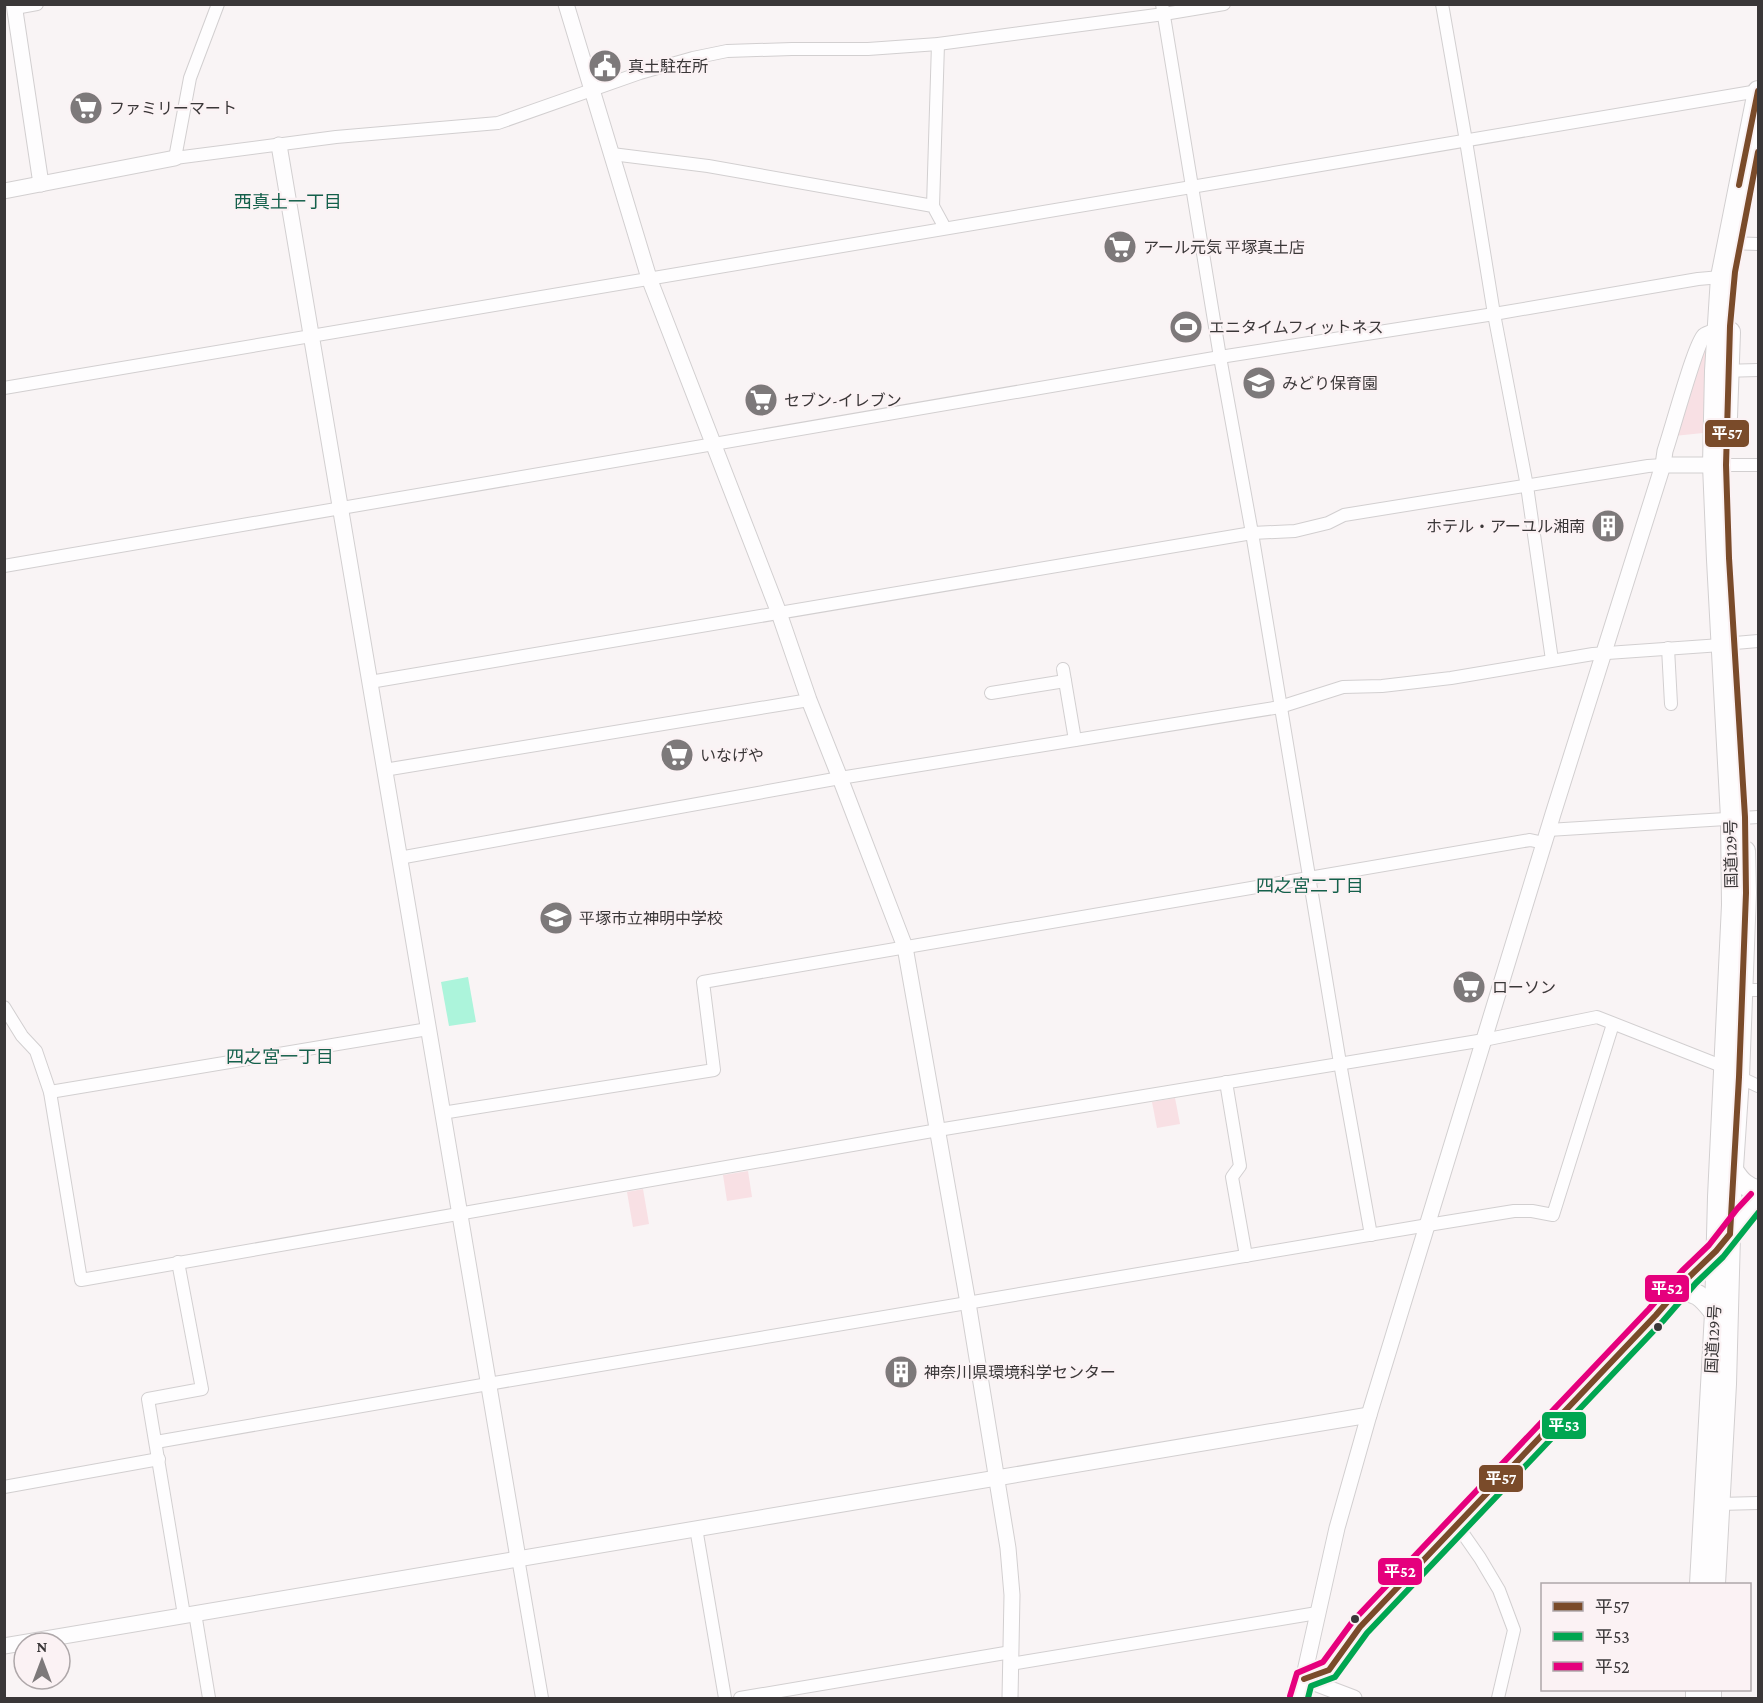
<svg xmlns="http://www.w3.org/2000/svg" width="1763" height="1703" font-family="'Crimson Pro','Noto Sans JP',serif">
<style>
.green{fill:#f8e0e4}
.water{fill:#acf4db}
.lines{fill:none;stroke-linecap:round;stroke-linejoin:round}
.minor-casing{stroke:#d2cfd0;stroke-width:14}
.tertiary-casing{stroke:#d2cfd0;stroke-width:17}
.trunk-casing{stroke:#d2cfd0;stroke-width:22}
.minor{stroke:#fefdfe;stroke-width:12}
.tertiary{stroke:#fefdfe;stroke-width:15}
.trunk{stroke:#fefdfe;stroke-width:20}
.bus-1-casing{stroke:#fbf2f4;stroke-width:10}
.bus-2-casing{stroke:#fbf2f4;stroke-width:10}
.bus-3-casing{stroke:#fbf2f4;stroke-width:10}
.bus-1{stroke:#7a4b2a;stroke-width:6}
.bus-2{stroke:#00a651;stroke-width:6}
.bus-3{stroke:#e5007d;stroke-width:6}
.bus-dot{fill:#3a3738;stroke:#fbf2f4;stroke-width:2}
.labels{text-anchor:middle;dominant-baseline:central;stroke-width:4.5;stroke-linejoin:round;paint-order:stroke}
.poi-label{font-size:16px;fill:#3a3738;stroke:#fbf2f4;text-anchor:start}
.street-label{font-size:16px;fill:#3a3738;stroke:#fbf2f4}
.neighbourhood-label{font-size:18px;fill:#14604b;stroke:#fbf2f4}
.line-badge{stroke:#fbf2f4;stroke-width:2}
.badge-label{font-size:16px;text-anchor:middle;font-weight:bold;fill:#fff}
</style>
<rect width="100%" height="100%" fill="#f9f4f5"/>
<!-- green -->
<g class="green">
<path d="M1703,350L1707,353L1703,433L1674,436Z"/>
<path d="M1175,1098L1180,1124L1157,1128L1152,1102Z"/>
<path d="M748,1171L752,1197L727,1201L723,1175Z"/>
<path d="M643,1189L649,1224L633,1227L627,1192Z"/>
</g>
<!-- water -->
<path class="water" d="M468,977L476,1022L449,1026L441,982Z"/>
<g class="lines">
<defs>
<g id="minor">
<path d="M218,4L190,78L175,158L336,137L498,123L640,73L693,58L727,51L792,49H868L938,44L1164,14L1224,4"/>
<path d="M1162,4L1220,357L1252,533L1340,1063L1371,1235"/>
<path d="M1442,4L1466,141L1494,314L1527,486L1552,660"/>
<path d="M15,8L37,4"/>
<path d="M612,154L708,166L933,206L945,228"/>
<path d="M933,206L938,44"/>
<path d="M1728,243L1758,244"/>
<path d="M1722,371L1758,370"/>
<path d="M4,388L1758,91"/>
<path d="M1713,465H1758"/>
<path d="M4,566L1220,357L1494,314L1698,279L1721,277"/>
<path d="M1735,643L1758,641"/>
<path d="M1668,648L1671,704"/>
<path d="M1063,669L1075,740"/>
<path d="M370,682L1252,533L1295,531L1328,523L1344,515L1648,466L1663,465"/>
<path d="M991,693L1065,681"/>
<path d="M384,770L809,700"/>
<path d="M1548,830L1758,817"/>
<path d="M399,858L840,778L1280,707L1343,687L1382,686L1451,678L1593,654L1721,645"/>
<path d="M1743,990H1758"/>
<path d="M4,1007L22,1036L36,1051L50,1092L81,1280L938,1130L1484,1040L1597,1017L1724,1067"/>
<path d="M1739,1077L1758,1086"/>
<path d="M1226,1082L1240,1166L1232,1177L1246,1256"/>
<path d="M50,1092L428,1029"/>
<path d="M442,1113L714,1070L703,982L1530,840L1544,843"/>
<path d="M178,1262L202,1389L148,1399L184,1615"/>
<path d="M156,1442L488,1384L1428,1225L1514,1211H1532L1553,1215L1613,1024"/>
<path d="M4,1487L159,1459"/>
<path d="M1719,1504L1758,1503"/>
<path d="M1457,1525L1480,1558L1499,1590L1514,1630L1498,1698"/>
<path d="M696,1528L725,1698"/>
<path d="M518,1558L542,1698"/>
<path d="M195,1613L209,1698"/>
<path d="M1011,1664L1317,1613"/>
<path d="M740,1698L1011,1652"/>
</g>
<g id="tertiary">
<path d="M14,4L41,184"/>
<path d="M566,4L649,278L779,613L809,700L840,778L905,947L968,1303L1008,1548L1012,1595L1010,1698"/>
<path d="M279,145L518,1558"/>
<path d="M4,191L175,158"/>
<path d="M1663,465H1713"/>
<path d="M4,1646L1369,1415"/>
<path d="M1304,1679L1329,1670L1360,1627L1656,1315L1689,1277L1716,1251L1744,1215L1758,1200"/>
<path d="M1304,1679L1354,1698"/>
<path d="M1299,1698L1337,1528L1369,1415L1553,814L1663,465L1665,451C1671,434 1696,342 1704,336C1707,333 1713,332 1717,331"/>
</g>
<g id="trunk">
<path d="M1727,417L1730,332"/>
<path d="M1733,1170C1740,1181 1746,1188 1758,1190"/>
<path d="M1676,1292C1697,1289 1703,1298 1715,1313"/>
<path d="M1700,1584L1715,1313L1718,1197L1732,905L1731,818L1717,560L1713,465L1715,371L1721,277L1758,91"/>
<path d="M1715,1584L1726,1384L1731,1198L1739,1077L1746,893L1745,851"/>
<path d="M1696,1698V1690"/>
<path d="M1711,1698V1690"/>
</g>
</defs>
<!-- minor casing -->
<use href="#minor" class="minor-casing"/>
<!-- tertiary casing -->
<use href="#tertiary" class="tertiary-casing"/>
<!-- trunk casing -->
<use href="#trunk" class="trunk-casing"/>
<!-- minor -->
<use href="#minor" class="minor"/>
<!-- tertiary -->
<use href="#tertiary" class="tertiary"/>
<!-- trunk -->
<use href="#trunk" class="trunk"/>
<defs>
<g id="bus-1">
<path d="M1739,185L1758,91"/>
<path d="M1304,1679L1329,1670L1360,1627L1656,1315L1689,1277L1716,1251L1730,1234L1739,1077L1746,893L1745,817L1729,558L1726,465L1730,326L1735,272L1758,152"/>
</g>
<path id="bus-2" d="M1308,1698L1311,1686L1335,1677L1367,1633L1663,1321L1696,1283L1723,1257L1758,1213"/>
<path id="bus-3" d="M1290,1696L1297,1673L1323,1662L1353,1621L1649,1309L1682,1271L1709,1245L1737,1209L1751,1194"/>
</defs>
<!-- bus-1 casing -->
<use href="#bus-1" class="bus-1-casing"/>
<!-- bus-2 casing -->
<use href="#bus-2" class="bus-2-casing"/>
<!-- bus-3 casing -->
<use href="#bus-3" class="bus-3-casing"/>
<!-- bus-1 -->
<use href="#bus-1" class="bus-1"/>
<!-- bus-2 -->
<use href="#bus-2" class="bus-2"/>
<!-- bus-3 -->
<use href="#bus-3" class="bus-3"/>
</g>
<!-- icons -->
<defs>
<symbol id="civic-disc" viewBox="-11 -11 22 22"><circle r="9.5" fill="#7d797a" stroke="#fbf2f4"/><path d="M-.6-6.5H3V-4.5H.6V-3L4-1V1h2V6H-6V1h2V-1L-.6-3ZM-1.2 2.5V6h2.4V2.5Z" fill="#fff"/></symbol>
<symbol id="supermarket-disc" viewBox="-11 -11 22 22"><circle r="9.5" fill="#7d797a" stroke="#fbf2f4"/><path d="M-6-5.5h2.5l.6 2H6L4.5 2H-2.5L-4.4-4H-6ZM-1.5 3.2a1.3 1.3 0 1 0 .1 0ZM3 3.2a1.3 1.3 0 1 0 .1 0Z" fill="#fff"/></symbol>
<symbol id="stadium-disc" viewBox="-11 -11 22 22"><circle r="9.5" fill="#7d797a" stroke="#fbf2f4"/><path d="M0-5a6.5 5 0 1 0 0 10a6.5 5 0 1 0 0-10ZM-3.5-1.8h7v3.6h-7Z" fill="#fff"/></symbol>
<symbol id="school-disc" viewBox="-11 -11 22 22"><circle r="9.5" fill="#7d797a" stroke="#fbf2f4"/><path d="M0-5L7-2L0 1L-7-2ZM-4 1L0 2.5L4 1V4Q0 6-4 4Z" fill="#fff"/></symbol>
<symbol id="building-disc" viewBox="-11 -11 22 22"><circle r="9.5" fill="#7d797a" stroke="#fbf2f4"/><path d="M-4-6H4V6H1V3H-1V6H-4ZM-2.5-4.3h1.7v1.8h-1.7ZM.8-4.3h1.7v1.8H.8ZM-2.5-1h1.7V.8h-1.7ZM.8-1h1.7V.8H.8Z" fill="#fff"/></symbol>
</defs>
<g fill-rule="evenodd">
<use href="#civic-disc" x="586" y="47" width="38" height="38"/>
<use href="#supermarket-disc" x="67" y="89" width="38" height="38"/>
<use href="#supermarket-disc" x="1101" y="228" width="38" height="38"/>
<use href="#stadium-disc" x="1167" y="308" width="38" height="38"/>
<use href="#school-disc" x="1240" y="364" width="38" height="38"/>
<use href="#supermarket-disc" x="742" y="381" width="38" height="38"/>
<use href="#building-disc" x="1589" y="507" width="38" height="38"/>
<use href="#supermarket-disc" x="658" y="736" width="38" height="38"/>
<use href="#school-disc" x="537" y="899" width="38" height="38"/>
<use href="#supermarket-disc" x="1450" y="968" width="38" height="38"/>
<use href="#building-disc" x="882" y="1353" width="38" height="38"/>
</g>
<!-- markers -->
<g class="bus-dot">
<circle cx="1658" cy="1327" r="5"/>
<circle cx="1355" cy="1619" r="5"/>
</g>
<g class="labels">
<!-- poi labels -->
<g class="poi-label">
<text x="628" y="66">真土駐在所</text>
<text x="109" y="108">ファミリーマート</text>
<text x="1143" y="247">アール元気 平塚真土店</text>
<text x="1209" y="327">エニタイムフィットネス</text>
<text x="1282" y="383">みどり保育園</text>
<text x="784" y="400">セブン-イレブン</text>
<text x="1585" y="526" text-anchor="end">ホテル・アーユル湘南</text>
<text x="700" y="755">いなげや</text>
<text x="579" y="918">平塚市立神明中学校</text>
<text x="1492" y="987">ローソン</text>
<text x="924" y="1372">神奈川県環境科学センター</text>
</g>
<!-- street labels -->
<g class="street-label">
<text transform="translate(1731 854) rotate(-91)">国道129号</text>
<text transform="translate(1713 1339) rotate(-87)">国道129号</text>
</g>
<!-- neighbourhood labels -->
<g class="neighbourhood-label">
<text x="288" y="202">西真土一丁目</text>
<text x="1310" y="886">四之宮二丁目</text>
<text x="280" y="1057">四之宮一丁目</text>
</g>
</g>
<g class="line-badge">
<rect x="1704" y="419" width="46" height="29" rx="6" fill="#7a4b2a"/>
<rect x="1644" y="1274" width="46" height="29" rx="6" fill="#e5007d"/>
<rect x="1541" y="1411" width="46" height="29" rx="6" fill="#00a651"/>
<rect x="1478" y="1464" width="46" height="29" rx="6" fill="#7a4b2a"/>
<rect x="1377" y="1557" width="46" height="29" rx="6" fill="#e5007d"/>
</g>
<g class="badge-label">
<text x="1727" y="439">平57</text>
<text x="1667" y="1294">平52</text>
<text x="1564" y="1431">平53</text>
<text x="1501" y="1484">平57</text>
<text x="1400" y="1577">平52</text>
</g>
<!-- border -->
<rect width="1763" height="1703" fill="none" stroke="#3a3738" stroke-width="12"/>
<!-- legend -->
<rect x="1541" y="1583" width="210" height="108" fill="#fbf2f4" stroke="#aea7a9" stroke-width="1.5"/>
<rect x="1553" y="1602" width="30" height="9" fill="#7a4b2a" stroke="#aea7a9" stroke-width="1.5"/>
<text x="1595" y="1613" font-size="18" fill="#3a3738">平57</text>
<rect x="1553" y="1632" width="30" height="9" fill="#00a651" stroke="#aea7a9" stroke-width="1.5"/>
<text x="1595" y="1643" font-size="18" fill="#3a3738">平53</text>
<rect x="1553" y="1662" width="30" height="9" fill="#e5007d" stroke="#aea7a9" stroke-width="1.5"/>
<text x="1595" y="1673" font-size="18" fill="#3a3738">平52</text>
<!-- north arrow -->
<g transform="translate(42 1661)"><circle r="28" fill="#fbf2f4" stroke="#aea7a9" stroke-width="1.5"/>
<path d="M0-4.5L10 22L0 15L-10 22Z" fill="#7d797a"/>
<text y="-9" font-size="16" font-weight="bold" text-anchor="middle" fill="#3a3738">N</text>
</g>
</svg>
